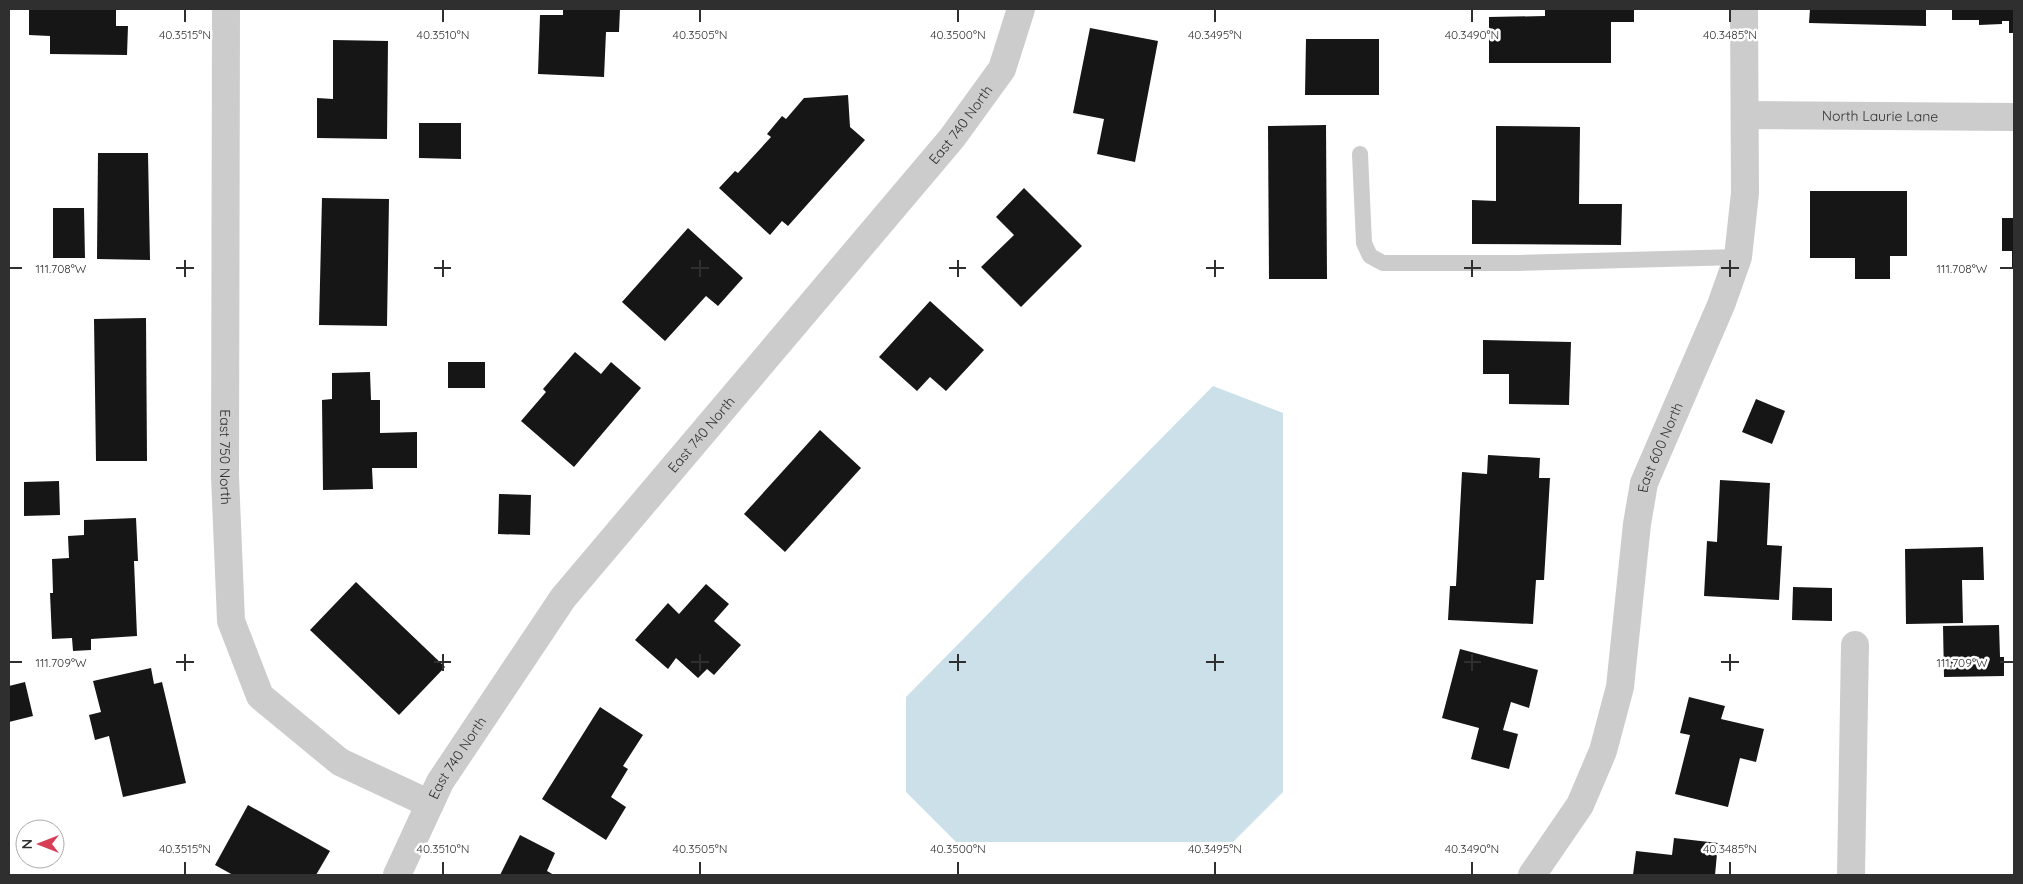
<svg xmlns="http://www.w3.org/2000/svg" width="2023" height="884" font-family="Quicksand,sans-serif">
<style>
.water{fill:#cbe0e9}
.building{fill:#161616}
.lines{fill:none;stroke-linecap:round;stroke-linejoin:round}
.service{stroke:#ccc;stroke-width:16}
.minor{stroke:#ccc;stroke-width:28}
.ticks{fill:none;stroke:#2f2f2f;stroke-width:2}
.labels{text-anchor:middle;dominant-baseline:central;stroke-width:5;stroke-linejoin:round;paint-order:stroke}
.street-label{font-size:14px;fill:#2f2f2f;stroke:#fff}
.ticks-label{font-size:12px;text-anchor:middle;fill:#2f2f2f;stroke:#fff;stroke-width:5;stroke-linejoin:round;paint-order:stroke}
</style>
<rect width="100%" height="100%" fill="#fff"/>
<!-- water -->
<path class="water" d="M1213,386L1283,413V792L1233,842H956L906,792V697Z"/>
<!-- building -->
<g class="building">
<path d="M29,9H116V26H128L127,55L50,54V36L29,35Z"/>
<path d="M563,9H620L619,32H606L604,77L538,74L540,15H563Z"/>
<path d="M1545,9H1634V22H1611V63H1489V17L1545,16Z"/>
<path d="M1810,9H1926V26L1809,23Z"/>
<path d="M1952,9H2014V33H2009V21H2002V24L1979,25V20H1952Z"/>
<path d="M1090,28L1158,41L1135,162L1097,154L1104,119L1073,113Z"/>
<path d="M1306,39H1379V95H1305Z"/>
<path d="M333,40L388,41L387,139L317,138V98L333,99Z"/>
<path d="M848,95L850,127L865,140L788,226L782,221L770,235L719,188L735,171L738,173L771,137L767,134L782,116L786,119L804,98Z"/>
<path d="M419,123H461V159L419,158Z"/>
<path d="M1326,125L1327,279H1269L1268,126Z"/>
<path d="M1496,126L1580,127L1579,204H1622L1621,245L1472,244V200L1496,201Z"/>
<path d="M98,153H148L150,260L97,259Z"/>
<path d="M1024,188L1082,246L1021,307L981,267L1014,235L996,217Z"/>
<path d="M1810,191H1907V256H1890V279H1855V258H1810Z"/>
<path d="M322,198L389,199L387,326L319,325Z"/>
<path d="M53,208H84L85,258H53Z"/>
<path d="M2002,218H2014V269H2012V251H2002Z"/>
<path d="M688,228L743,278L718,306L706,296L665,341L622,302Z"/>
<path d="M930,301L984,350L946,391L930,377L917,391L879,357Z"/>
<path d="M146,318L147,461H96L94,319Z"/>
<path d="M1483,340L1571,342L1569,405L1509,404V374H1483Z"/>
<path d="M575,352L601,374L611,362L641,388L574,467L521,421L546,392L543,389Z"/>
<rect x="448" y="362" width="37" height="26"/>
<path d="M370,372L371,400H380V433L417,432V468H372L373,489L323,490L322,400L332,399V373Z"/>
<path d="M1756,399L1785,411L1772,444L1742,432Z"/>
<path d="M820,430L861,468L785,552L744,514Z"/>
<path d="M1488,455L1540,458L1539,478H1550L1544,580H1536L1533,624L1448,620L1450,586H1456L1462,472L1487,474Z"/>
<path d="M1720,480L1770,483L1767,545L1782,546L1779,600L1704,596L1707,541L1717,542Z"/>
<path d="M59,481L60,515L24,516V482Z"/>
<path d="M499,494L531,495L530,535L498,534Z"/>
<path d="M136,518L138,561H134L137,636L91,639V650L73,651L72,638L52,639L50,593H53L52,559L69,558L68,536L84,535V520Z"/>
<path d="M1983,547L1984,580H1962L1963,623L1906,624L1905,549Z"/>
<path d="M356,582L445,667L399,715L310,630Z"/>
<path d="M706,584L729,604L714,621L741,645L714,675L707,669L698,678L676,658L668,669L635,640L668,603L679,614Z"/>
<path d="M1793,587L1832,588V621L1792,620Z"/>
<path d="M1999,625L2000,657H2004V676L1944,677L1943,626Z"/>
<path d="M1460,649L1538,670L1529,708L1511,702L1503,730L1518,734L1509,769L1471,759L1479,728L1442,718Z"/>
<path d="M151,668L154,684L162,682L186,783L123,797L109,736L95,740L89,715L101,712L93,681Z"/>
<path d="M25,682L33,716L9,722V686Z"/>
<path d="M1689,697L1725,706L1721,719L1764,729L1756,762L1740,758L1728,807L1675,794L1690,735L1680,733Z"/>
<path d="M600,707L643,735L623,766L628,769L611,797L626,807L606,840L542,799Z"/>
<path d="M248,805L330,851L316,875H233L215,865Z"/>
<path d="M520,835L555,853L547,871L554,875H500Z"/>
<path d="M1674,838L1718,843L1715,875H1633L1636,851L1672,855Z"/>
</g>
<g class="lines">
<!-- service -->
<path class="service" d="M1360,154L1364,243L1370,256L1383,263H1518L1738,257"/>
<!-- minor -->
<g class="minor">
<path id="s1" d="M226,9L225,476L231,621L260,696L340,762L430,804"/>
<path id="s2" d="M1745,115L2014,117"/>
<path id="s3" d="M397,875L440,782L563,598L952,138L1002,69L1021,9"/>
<path id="s4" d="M1532,875L1580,805L1603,751L1620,687L1637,524L1644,483L1721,305L1738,257L1745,193L1744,9"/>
<path d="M1851,875L1855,645"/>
</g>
</g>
<!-- ticks -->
<path class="ticks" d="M185,10V22M443,10V22M700,10V22M958,10V22M1215,10V22M1472,10V22M1730,10V22M185,260V277M443,260V277M700,260V277M958,260V277M1215,260V277M1472,260V277M1730,260V277M10,268H22M176,268H194M434,268H451M691,268H709M949,268H966M1206,268H1224M1464,268H1481M1721,268H1739M2000,268H2013M185,654V671M443,654V671M700,654V671M958,654V671M1215,654V671M1472,654V671M1730,654V671M10,662H22M176,662H194M434,662H451M691,662H709M949,662H966M1206,662H1224M1464,662H1481M1721,662H1739M2000,662H2013M185,862V874M443,862V874M700,862V874M958,862V874M1215,862V874M1472,862V874M1730,862V874"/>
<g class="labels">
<!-- street labels -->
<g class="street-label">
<text stroke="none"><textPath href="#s2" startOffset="135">North Laurie Lane</textPath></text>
<text stroke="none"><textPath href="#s3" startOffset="942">East 740 North</textPath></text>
<text stroke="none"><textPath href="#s3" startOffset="538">East 740 North</textPath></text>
<text stroke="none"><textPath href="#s4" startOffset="454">East 600 North</textPath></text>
<text stroke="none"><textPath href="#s1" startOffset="448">East 750 North</textPath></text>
<text stroke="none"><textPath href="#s3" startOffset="132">East 740 North</textPath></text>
</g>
</g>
<g class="ticks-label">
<text x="185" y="39">40.3515°N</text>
<text x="443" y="39">40.3510°N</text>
<text x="700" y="39">40.3505°N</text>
<text x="958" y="39">40.3500°N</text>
<text x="1215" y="39">40.3495°N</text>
<text x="1472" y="39">40.3490°N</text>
<text x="1730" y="39">40.3485°N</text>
<text x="1962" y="273">111.708°W</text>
<text x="61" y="273">111.708°W</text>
<text x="1962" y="667">111.709°W</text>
<text x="61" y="667">111.709°W</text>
<text x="185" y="853">40.3515°N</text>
<text x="443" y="853">40.3510°N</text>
<text x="700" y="853">40.3505°N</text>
<text x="958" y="853">40.3500°N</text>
<text x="1215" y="853">40.3495°N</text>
<text x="1472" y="853">40.3490°N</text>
<text x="1730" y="853">40.3485°N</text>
</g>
<!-- border -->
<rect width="2023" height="884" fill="none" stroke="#2f2f2f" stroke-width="20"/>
<!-- north arrow -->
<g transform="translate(40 844) rotate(270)"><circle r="24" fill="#ffffff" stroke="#acacac"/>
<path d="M0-4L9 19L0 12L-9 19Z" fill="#d73f57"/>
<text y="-8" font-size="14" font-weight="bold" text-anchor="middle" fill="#2f2f2f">N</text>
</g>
</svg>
